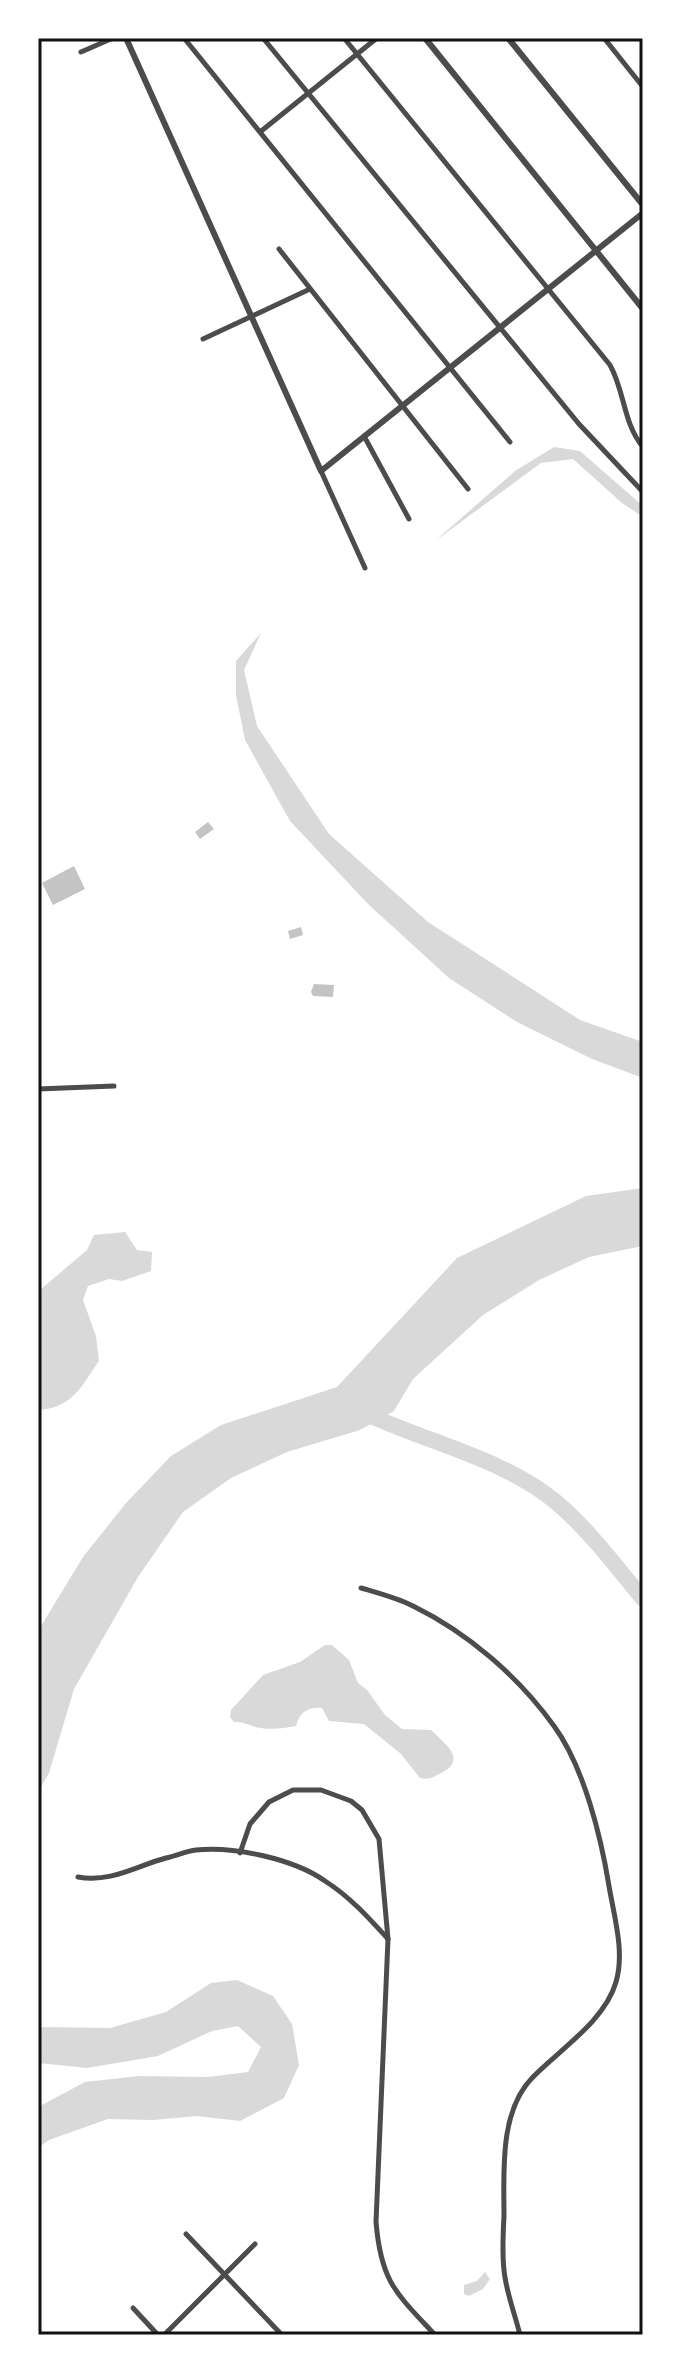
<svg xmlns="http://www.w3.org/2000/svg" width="681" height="2373" font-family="Arial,sans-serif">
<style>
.water{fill:#d9d9d9}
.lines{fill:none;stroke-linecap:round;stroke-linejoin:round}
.river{stroke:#d9d9d9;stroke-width:16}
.building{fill:#c4c4c4}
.minor{stroke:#4c4c4c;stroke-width:5}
.tertiary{stroke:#4c4c4c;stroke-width:6}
.neatline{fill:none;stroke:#111;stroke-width:3}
</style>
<rect width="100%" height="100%" fill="#fff"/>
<!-- water -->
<g class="water">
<path d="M554,447L580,451L643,506V517L622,503L573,459L541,463L435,541L515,471Z"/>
<path d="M261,633L244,670L257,726L329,834L428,922L580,1020L643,1042V1078L592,1059L517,1022L449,978L368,904L290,821L245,740L236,695V661Z"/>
<path d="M643,1188V1246L589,1257L539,1280L483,1315L413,1379L394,1411L360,1430L287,1452L231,1478L183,1512L138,1577L74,1689L49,1773L38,1792V1631L83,1557L126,1503L171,1456L221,1425L337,1387L457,1258L586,1196Z"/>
<path d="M125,1232L137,1250L152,1252L151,1271L122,1281L109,1279L88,1286L83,1300L96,1336L99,1361C81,1387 72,1408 38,1410V1297L40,1290L87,1250L94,1235Z"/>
<path d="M325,1645H332L349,1660L358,1683L367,1690L385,1715L402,1729L431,1730C446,1745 469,1760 439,1774C432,1778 428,1780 420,1778L401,1754L364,1724L329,1721L322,1708C308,1706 299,1713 296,1726C286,1728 272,1730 261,1728C251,1727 245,1721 234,1722L230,1717L231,1710L263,1675L300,1662Z"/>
<path d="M237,1980L273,1996L292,2024L299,2065L284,2098L240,2121L197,2116L153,2120L108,2119L49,2140L38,2148V2107L85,2082L139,2076L208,2077L248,2072L261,2047L238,2026L212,2031L158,2056L87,2068L38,2063V2027L110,2028L166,2012L211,1983Z"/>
<path d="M485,2272L490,2279L483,2289L469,2296L464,2294V2285L477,2281Z"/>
</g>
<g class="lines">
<!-- river -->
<path class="river" d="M360,1414L376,1418C434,1444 507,1461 556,1502C588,1529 616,1566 643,1599"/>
</g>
<!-- building -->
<g class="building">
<path d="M208,822L214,829L200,839L195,832Z"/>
<path d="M74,866L85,889L53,905L42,883Z"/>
<path d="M301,927L303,935L290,939L288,931Z"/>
<path d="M314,984L334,985L333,997L313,996L311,992Z"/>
</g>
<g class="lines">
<!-- minor -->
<g class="minor">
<path d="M184,38L510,442"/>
<path d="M263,38L579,424L643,492"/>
<path d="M344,38L610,365C625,392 623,423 643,447"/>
<path d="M604,38L643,87"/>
<path d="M81,52L113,38"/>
<path d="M260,132L377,38"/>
<path d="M279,249L468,489"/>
<path d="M203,339L310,289"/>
<path d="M364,436L409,519"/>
<path d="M321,471L365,568"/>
<path d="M38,1089L114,1086"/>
<path d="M361,1588C378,1593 397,1598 413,1606C468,1633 518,1676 554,1726C584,1767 601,1837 609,1886C614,1916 625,1952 616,1982C605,2021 559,2050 533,2077C499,2111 504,2172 504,2216C503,2234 502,2253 504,2270C506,2292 515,2314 520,2335"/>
<path d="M240,1853L250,1824L269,1802L293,1790H321L351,1801L362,1810L379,1839L388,1939L376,2222C381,2282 396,2293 435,2335"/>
<path d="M78,1877C111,1883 136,1866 166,1858C176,1856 186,1851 196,1850C234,1846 294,1859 325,1881C350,1897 368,1917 388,1939"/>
<path d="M186,2234L282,2335"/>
<path d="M133,2308L158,2335"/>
<path d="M164,2335L255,2244"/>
</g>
<!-- tertiary -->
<g class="tertiary">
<path d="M126,38L321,471L643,213"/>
<path d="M425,38L643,309"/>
<path d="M508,38L643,205"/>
</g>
</g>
<!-- border -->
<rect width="681" height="2373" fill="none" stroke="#ffffff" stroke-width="80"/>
<rect x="40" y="40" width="601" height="2293" class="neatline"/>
</svg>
